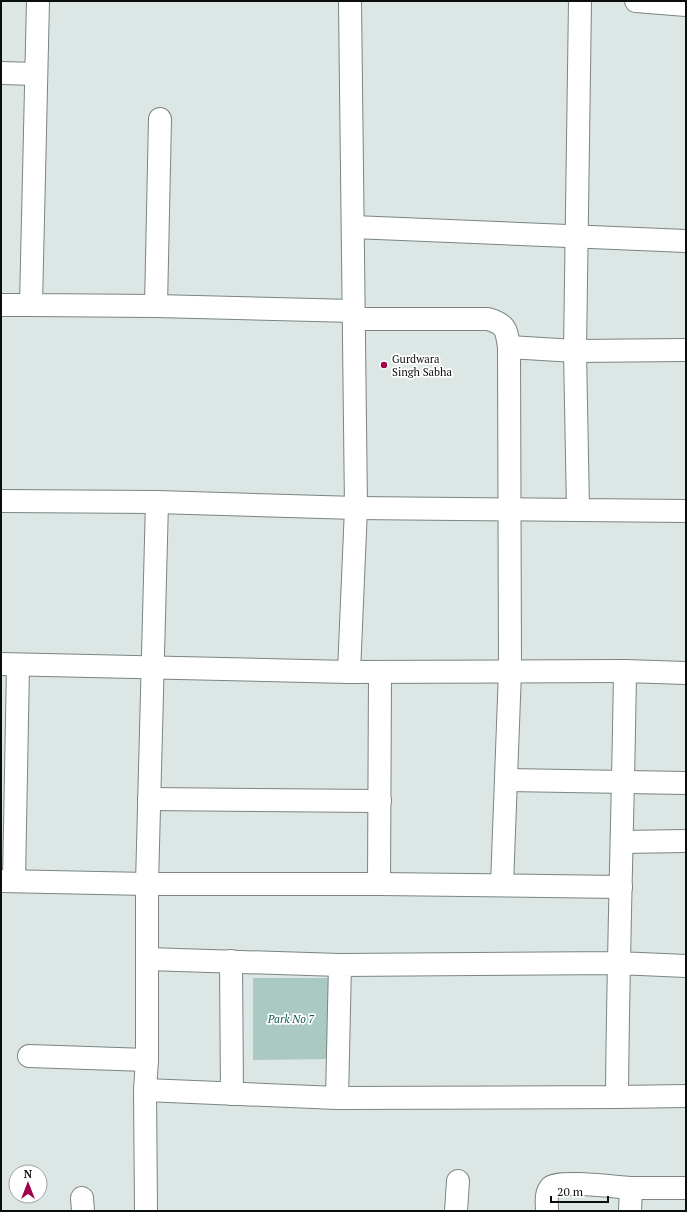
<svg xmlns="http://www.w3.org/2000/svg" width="687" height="1212" font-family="'PT Serif',serif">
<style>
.green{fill:#aac9c3}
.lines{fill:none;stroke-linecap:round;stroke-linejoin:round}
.minor-casing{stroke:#7a8583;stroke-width:24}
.minor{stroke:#fff;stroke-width:22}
.poi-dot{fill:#9e034b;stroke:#fff;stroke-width:1.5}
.labels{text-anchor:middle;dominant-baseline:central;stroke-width:3.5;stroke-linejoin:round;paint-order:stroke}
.poi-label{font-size:11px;fill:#0a0e0d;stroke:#fff;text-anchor:start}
.park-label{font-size:11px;font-style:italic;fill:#065950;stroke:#fff}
</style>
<rect width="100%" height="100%" fill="#dce7e5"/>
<!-- green -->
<path class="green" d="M253,978H329L330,1059L253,1060Z"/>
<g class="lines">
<defs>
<g id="minor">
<path d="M38,1L31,305L156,306L353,311"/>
<path d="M350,1L356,508L349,672L625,671"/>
<path d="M580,1L575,351L578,510L686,511"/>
<path d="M636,1L686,5"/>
<path d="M1,73L36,74"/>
<path d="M353,227L686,241"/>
<path d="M1,305H31"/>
<path d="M156,306L160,119"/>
<path d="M354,319H488C507,325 506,329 509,347L510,671L502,885"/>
<path d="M509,347L575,351L686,350"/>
<path d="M1,501L157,502L356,508L578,510"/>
<path d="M1,664L349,672"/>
<path d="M686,673L625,671C623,813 618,955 617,1097L337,1098L340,965L618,963L686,966"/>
<path d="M506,780L686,783"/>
<path d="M149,799L380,801"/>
<path d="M622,842L686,841"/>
<path d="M1,881L147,884H379L621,887"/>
<path d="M14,881L18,665"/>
<path d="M379,884L380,672"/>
<path d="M147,959L340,965"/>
<path d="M231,961L232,1094"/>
<path d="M29,1056L147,1060"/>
<path d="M145,1090L337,1098"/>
<path d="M617,1097L686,1096"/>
<path d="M82,1198L83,1211"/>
<path d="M146,1211L145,1090L147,1060V884L157,502"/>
<path d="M456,1211L458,1181"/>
<path d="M547,1211C547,1204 545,1193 551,1187C559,1180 617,1187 631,1188"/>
<path d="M630,1211L631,1188H686"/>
</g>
</defs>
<!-- minor casing -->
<use href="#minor" class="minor-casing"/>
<!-- minor -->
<use href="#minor" class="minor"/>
</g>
<!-- markers -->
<circle class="poi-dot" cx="384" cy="365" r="4"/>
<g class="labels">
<!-- poi labels -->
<g class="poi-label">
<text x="392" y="359">Gurdwara<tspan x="392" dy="13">Singh Sabha</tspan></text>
</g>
<!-- park labels -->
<g class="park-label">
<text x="291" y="1019">Park No 7</text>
</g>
</g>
<!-- border -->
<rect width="687" height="1212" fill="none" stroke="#0a0e0d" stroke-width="4"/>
<!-- north arrow -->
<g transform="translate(28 1184)"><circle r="19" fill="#ffffff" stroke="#9d9f9e"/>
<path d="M0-3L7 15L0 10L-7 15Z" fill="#9e034b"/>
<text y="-6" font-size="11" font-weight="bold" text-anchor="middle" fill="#0a0e0d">N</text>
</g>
<!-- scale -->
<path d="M551 1196v6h57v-6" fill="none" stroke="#0a0e0d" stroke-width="2"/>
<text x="557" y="1196" font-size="12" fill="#0a0e0d" stroke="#ffffff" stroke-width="3" paint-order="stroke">20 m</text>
</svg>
